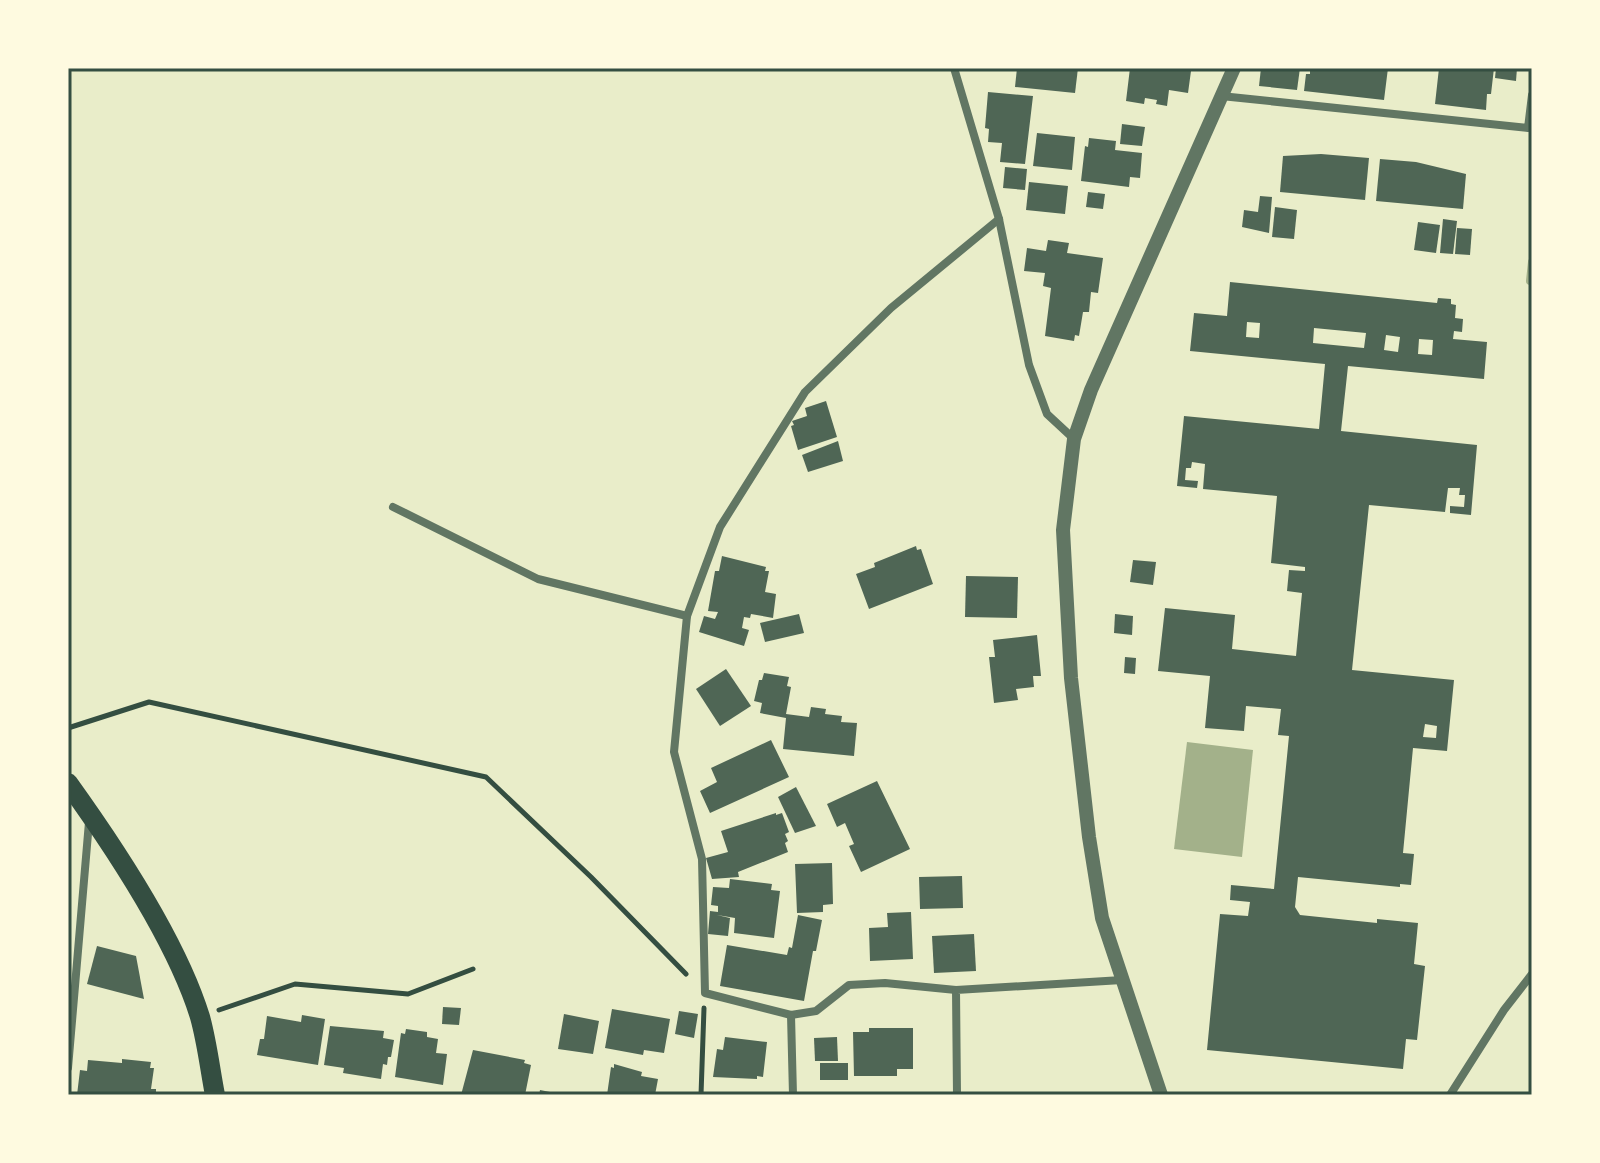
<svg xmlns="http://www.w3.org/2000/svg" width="1600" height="1163" font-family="Lora,serif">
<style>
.water{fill:#a3b18a}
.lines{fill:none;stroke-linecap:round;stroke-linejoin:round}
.stream{stroke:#a3b18a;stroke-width:8}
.building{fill:#4f6655;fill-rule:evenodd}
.path{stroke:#344e41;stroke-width:5}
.minor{stroke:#617663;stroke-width:8}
.tertiary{stroke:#617663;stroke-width:14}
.primary{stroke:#344e41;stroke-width:20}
.neatline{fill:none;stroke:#344e41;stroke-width:3}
</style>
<rect width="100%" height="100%" fill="#e9edc9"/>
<!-- water -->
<path class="water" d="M1187,742L1253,750L1242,857L1174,849Z"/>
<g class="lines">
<!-- stream -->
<path class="stream" d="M1530,281L1532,262"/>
</g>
<!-- building -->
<g class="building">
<path d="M1017,68H1078L1075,93L1015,87Z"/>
<path d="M1130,68L1191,71L1188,93L1169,90L1167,106L1156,104L1157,100L1145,98L1144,104L1126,101Z"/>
<path d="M1261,68H1300L1297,90L1259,86Z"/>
<path d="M1310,68H1388L1384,100L1304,91L1306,74H1310Z"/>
<path d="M1439,68H1494L1491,94H1487L1486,110L1435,104Z"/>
<path d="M1496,68H1517L1516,81L1495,78Z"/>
<path d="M988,92L1033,96L1025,164L1000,162L1002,143L988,142L989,129L985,128Z"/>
<path d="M1122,124L1145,127L1142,146L1120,144Z"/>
<path d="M1037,133L1075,137L1072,170L1033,166Z"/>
<path d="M1089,138L1116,141L1115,150L1142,153L1140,178L1130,177L1129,187L1081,181L1085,146L1088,147Z"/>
<path d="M1321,154L1369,158L1365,200L1280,192L1283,156Z"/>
<path d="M1380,159L1416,162L1466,174L1463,209L1376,201Z"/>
<path d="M1005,167L1027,169L1025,190L1003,188Z"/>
<path d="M1029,182L1068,186L1065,214L1026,210Z"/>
<path d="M1088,192L1105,194L1103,209L1086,207Z"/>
<path d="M1260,196L1272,197L1269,233L1242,227L1244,210L1258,212Z"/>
<path d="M1275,207L1297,210L1294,239L1272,237Z"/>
<path d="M1443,219L1457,221L1453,254L1440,253Z"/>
<path d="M1418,222L1440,225L1436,253L1414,250Z"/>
<path d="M1457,228L1472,229L1470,255L1455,254Z"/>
<path d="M1048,240L1069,243L1067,253L1103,258L1098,293L1091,292L1089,312H1083L1079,336L1075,335L1074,341L1045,336L1051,288L1043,286L1045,273L1024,271L1027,248L1046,251Z"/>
<path d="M1230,282L1437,303L1438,298L1451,299V304L1456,305L1455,318L1463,319L1462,332L1454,331L1453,339L1487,342L1484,379L1348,366L1341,431L1477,445L1471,515L1450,513V506L1464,507L1465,495H1459L1460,488H1448L1445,512L1369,505L1352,670L1454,680L1447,751L1413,748L1403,853L1414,854L1411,885L1400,884V887L1298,877L1295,907L1300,915L1377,923V919L1418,923L1414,964L1425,966L1417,1040L1406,1039L1403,1069L1207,1050L1220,914L1248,916L1250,902L1230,900L1231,885L1274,889L1289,736L1278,735L1281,709L1246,706L1244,731L1205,728L1210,676L1158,671L1165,608L1235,615L1232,649L1296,656L1302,593L1287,591L1289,570L1305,571V567L1271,563L1277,496L1203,489L1205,464L1192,462L1191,468H1186L1185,480L1198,481L1197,488L1177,486L1184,416L1319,429L1325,364L1190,351L1194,313L1227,316ZM1247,322L1260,323L1259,338L1246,337ZM1314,328L1366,333L1364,348L1313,343ZM1386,335L1400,337L1398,352L1384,350ZM1419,339L1433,340L1432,355L1418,354ZM1425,724L1437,726L1436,738L1423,737Z"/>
<path d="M826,401L837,437L798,450L791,426L794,425L792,421L807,416L805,408Z"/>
<path d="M838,441L843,461L808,472L802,455Z"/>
<path d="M916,546L917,550L921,549L933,584L869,609L856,574L875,567L874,563Z"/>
<path d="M722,556L766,567L765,571H769L765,592L776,594L773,618L751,614L750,618L744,617L742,628L749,630L744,646L699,632L704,616L715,619L718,612L708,611L715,571H719Z"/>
<path d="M1133,560L1156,562L1153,585L1130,582Z"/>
<path d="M966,576L1018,577L1017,618L965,617Z"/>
<path d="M799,614L804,633L765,642L760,623Z"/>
<path d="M1115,614L1133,616L1132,635L1114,633Z"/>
<path d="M1037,635L1041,676H1033L1034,687L1016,689L1018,700L994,703L989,657H995L993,640Z"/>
<path d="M1125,657L1136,658L1135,674L1124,673Z"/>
<path d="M726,669L751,706L720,726L696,689Z"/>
<path d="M764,673L789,677L787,686L791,687L786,714L809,717L811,707L826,709L825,714L842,716L841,722L857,723L854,756L783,749L786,718L760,713L762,703L754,701L759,680H762Z"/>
<path d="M771,740L789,777L710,813L700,791L717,782L711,768Z"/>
<path d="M877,781L910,849L861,872L849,846L854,844L845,823L837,827L827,804Z"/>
<path d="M796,787L816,826L795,833L778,797Z"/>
<path d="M776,813V815L782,813L789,832L785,834L788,841L785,843L788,852L738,872L739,877L712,879L706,858L728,852L721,831Z"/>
<path d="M832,863L833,904L823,905V912L797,913L795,864Z"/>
<path d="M962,876L963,908L920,909L919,877Z"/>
<path d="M730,879L772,884L771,890L780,891L774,938L734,933L735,918L717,915L730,918L728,936L708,934L710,911L718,912V906L711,905L713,887L729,888Z"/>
<path d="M911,912L913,959L870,961L869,928L888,927L887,913Z"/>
<path d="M798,915L822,920L816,951H813L804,1001L720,986L727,945L787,955L789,947L792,948Z"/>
<path d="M974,934L976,971L934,973L932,936Z"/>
<path d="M97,946L136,956L144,999L87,984Z"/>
<path d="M443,1007L461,1008L459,1025L442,1024Z"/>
<path d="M612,1009L670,1019L664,1053L644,1050L643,1055L605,1048Z"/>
<path d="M679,1011L698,1014L694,1038L675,1034Z"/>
<path d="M564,1014L599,1021L593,1054L558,1049Z"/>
<path d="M302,1015L325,1019L318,1065L257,1055L260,1039H264L267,1016L301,1022Z"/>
<path d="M330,1026L384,1031L383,1038L394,1040L391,1057H388L387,1065L383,1064L381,1079L343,1073L344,1068L324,1065Z"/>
<path d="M869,1028H913V1069H897V1076H854L853,1032H869Z"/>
<path d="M406,1029L427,1032V1037L438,1039L436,1053L447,1054L443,1085L395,1077L401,1033L405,1034Z"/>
<path d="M725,1037L767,1042L763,1077L757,1076V1079L713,1077L717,1049L723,1050Z"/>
<path d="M837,1037L838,1061H815L814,1038Z"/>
<path d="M473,1050L525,1060L524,1063L531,1065L525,1095H461Z"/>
<path d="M122,1059L151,1062L150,1068H154L151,1089H156V1095H77L80,1070L87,1071L88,1060L122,1063Z"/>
<rect x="820" y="1063" width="28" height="17"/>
<path d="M614,1064L642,1072L641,1076L658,1079L655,1095H607L611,1067L614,1068Z"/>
<path d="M540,1090L560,1094V1095H539Z"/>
</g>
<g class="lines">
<!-- path -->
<g class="path">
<path d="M68,728L149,702L486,777L591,877L686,974"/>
<path d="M219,1010L295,984L408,994L473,969"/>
<path d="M701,1095L704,1008"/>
</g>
<!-- minor -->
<g class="minor">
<path d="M954,68L999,219L1029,365L1047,414L1074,439"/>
<path d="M1221,96L1528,128L1532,95"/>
<path d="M393,507L538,579L687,616"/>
<path d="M956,990L885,983L849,985L816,1011L791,1015L705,993L702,859L674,752L687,616L720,527L805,392L891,308L999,219"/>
<path d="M791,1015L793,1095"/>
<path d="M68,1068L89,822"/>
<path d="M957,1095L956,990L1122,980"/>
<path d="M1450,1095L1504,1010L1532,974"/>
</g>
<!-- tertiary -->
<path class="tertiary" d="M1161,1095L1102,918L1089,837L1071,678L1063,530L1074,439L1091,390L1234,68"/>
<!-- primary -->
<path class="primary" d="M68,783C114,847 177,942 200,1017C207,1042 210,1069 215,1095"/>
</g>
<!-- border -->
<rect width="1600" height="1163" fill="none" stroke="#fefae0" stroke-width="140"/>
<rect x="70" y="70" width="1460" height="1023" class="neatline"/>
</svg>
